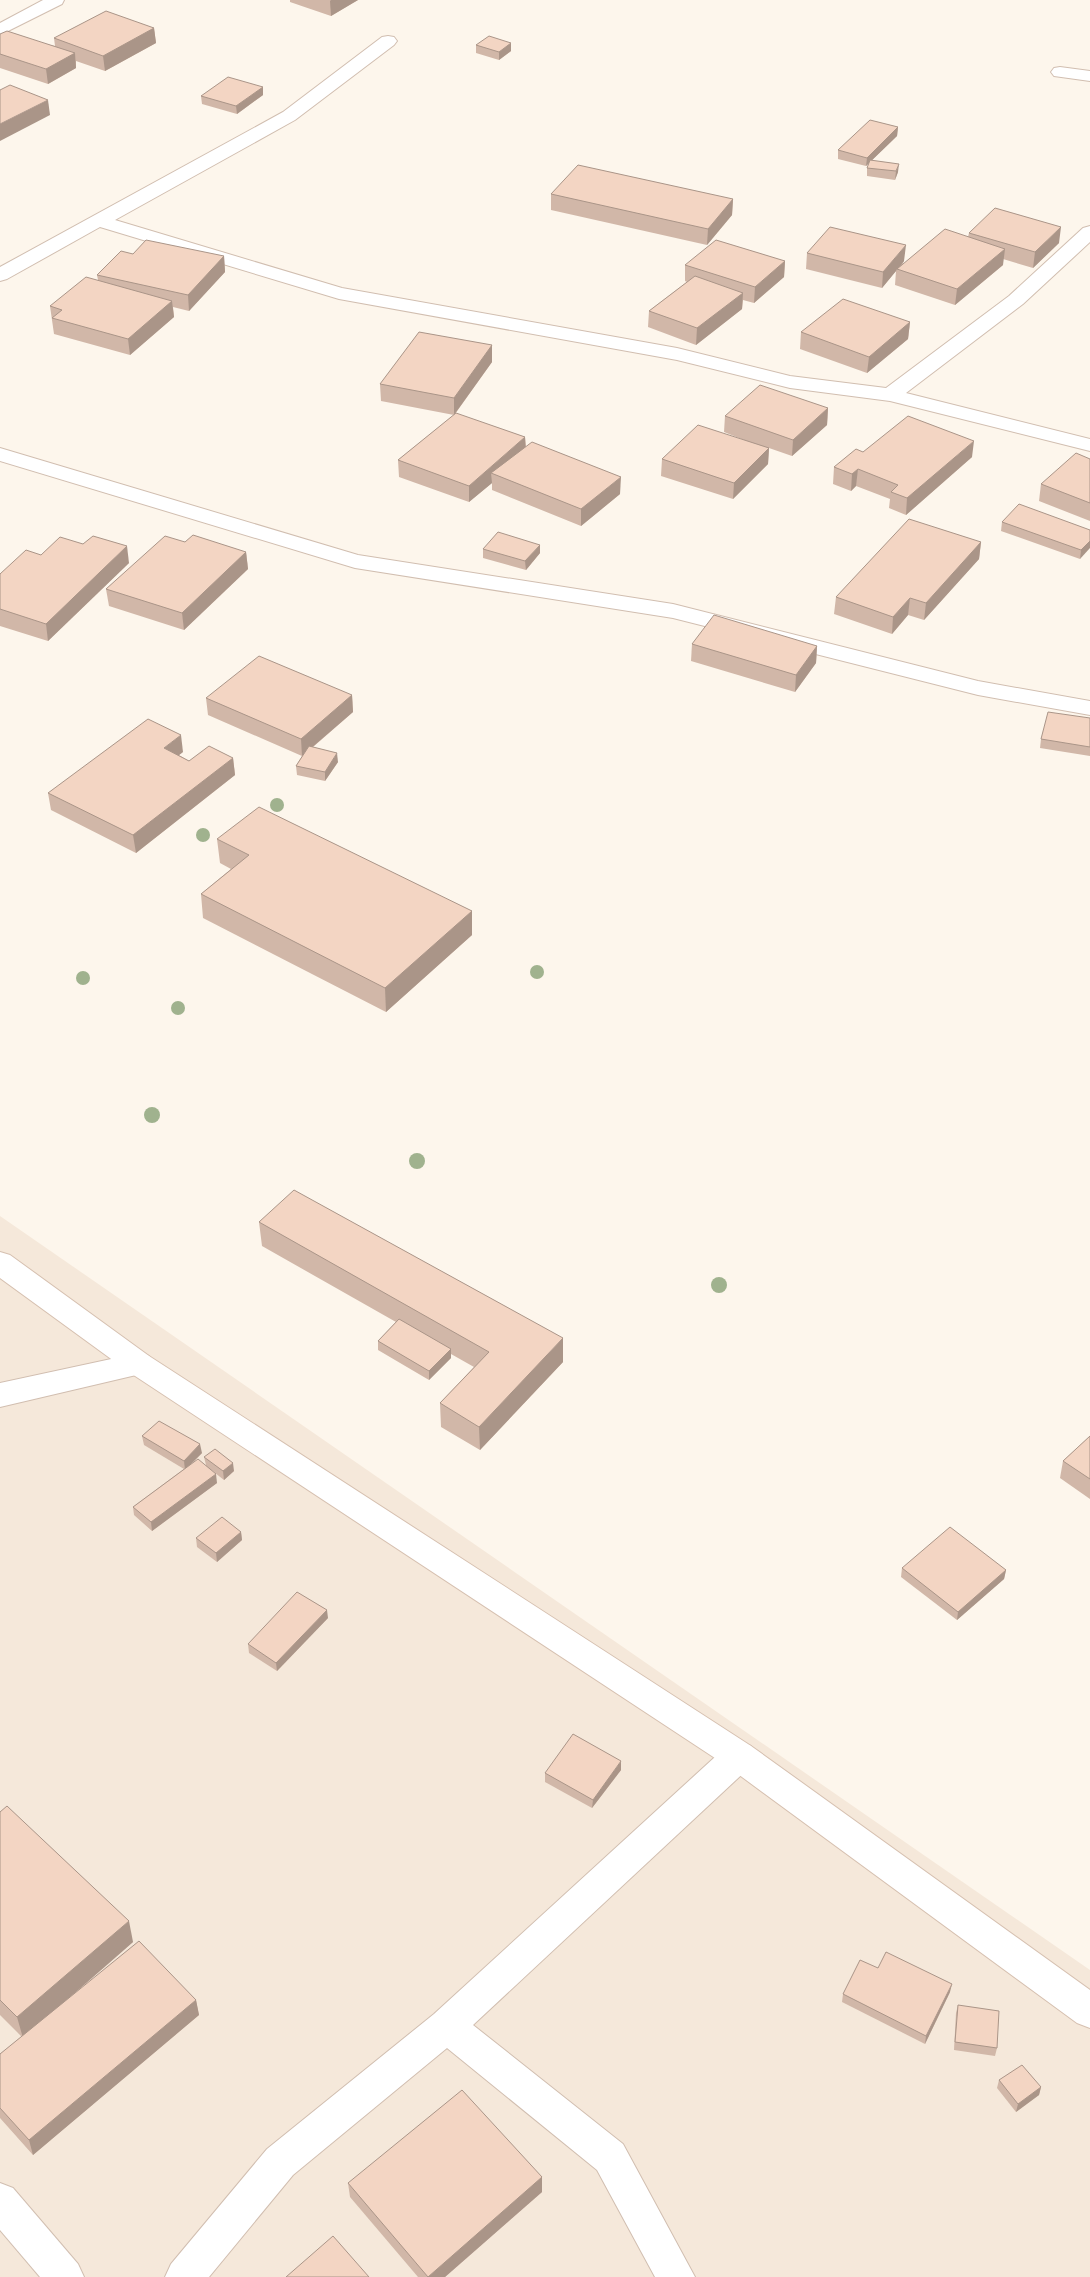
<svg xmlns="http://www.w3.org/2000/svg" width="1090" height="2277" font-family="Ubuntu,sans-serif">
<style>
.residential{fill:#f5e8da}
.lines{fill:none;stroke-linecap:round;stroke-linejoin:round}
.street-casing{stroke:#d1beb0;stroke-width:2}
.secondary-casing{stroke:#d6c0b0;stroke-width:2}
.street{fill:#fff;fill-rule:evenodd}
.secondary{fill:#fff;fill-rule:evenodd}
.tree{fill:#a0b28e}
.wall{fill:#d1b7a8}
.shaded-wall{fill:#aa9588}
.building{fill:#f3d5c3;stroke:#aa9588}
</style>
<rect width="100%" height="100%" fill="#fdf6ec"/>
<!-- residential -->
<path class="residential" d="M0,1216L1090,1970V2277H0Z"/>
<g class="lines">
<defs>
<g id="street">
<path d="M43,0H64L62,4L0,35V23Z"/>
<path d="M388,36L394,37L397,41L394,45L295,120L115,220L342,288L677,348L790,376L886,388L1009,296L1083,228L1090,226V242L1023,304L906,393L1090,439V451L890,401L790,388L677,360L339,299L100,227L7,279L0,281V267L283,112L382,37Z"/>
<path d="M1060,67L1090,71V81L1054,76L1051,72L1054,68Z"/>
<path d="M0,448L358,555L673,604L978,681L1090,701V715L978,695L673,618L355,568L0,461Z"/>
<path d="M139,1353L149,1356L154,1364L149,1372L0,1407V1383Z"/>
<path d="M739,1742L751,1746L756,1756L751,1766L473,2025L623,2144L695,2277H655L597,2170L447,2048L293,2175L209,2277H165L171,2264L267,2149L434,2014L727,1746Z"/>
<path d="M0,2183L13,2188L78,2264L84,2277H40L0,2230Z"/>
</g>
<path id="secondary" d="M0,1252L10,1255L149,1356L751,1746L1090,1990V2028L1077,2023L727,1766L129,1372L0,1278Z"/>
</defs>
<!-- street casing -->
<use href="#street" class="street-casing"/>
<!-- secondary casing -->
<use href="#secondary" class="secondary-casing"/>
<!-- street -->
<use href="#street" class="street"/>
<!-- secondary -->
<use href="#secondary" class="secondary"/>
</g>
<!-- trees -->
<g class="tree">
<circle cx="277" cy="805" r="7"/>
<circle cx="203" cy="835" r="7"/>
<circle cx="537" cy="972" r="7"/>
<circle cx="83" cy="978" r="7"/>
<circle cx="178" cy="1008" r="7"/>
<circle cx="152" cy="1115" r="8"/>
<circle cx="417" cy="1161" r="8"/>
<circle cx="719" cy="1285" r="8"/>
</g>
<!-- wall -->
<g class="wall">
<path d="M290,0H358L331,16L290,2Z"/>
<path d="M154,28L156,43L105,71L76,61V68L48,84L0,68V34L55,46L54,38Z"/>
<path d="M511,43V51L499,60L476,53V45Z"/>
<path d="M263,87V95L237,114L202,104L201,96Z"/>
<path d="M898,127L897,136L872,160L898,172L895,180L867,176V168L869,163L866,166L838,159V150Z"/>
<path d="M551,194L733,199L732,215L707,245L551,210Z"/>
<path d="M969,233L1059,243L1033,268L1003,259V265L955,305L895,285L896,271L882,288L806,269L807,253L904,261L902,265L968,237Z"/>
<path d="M133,254L224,256L225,272L189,311L173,307L174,317L130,355L54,334L50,306L98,280L97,275Z"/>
<path d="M785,261L784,277L754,303L743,300L742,309L696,345L648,327L649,311L687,282L685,281V265Z"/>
<path d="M910,322L908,339L867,373L800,349L801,332Z"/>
<path d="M492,345V362L455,414L525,437L526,447L620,494L581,526L492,490V483L469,502L399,477L398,460L454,415L381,401L380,384Z"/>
<path d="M828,408L827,425L792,456L769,448L768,464L733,499L661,476L662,459L744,440L724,432L725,416Z"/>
<path d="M863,452L972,457L906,515L889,508L890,499L856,486L851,491L833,484L834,467Z"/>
<path d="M1090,459V521L1039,501L1041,484Z"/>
<path d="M1002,522L1090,530L1080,559L1001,531Z"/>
<path d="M185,542L246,552L248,569L184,630L109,606L106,589Z"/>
<path d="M981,542L979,559L924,620L908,615L892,634L834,614L836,597Z"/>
<path d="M83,544L129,563L48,641L0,626V574L41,555Z"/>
<path d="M483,549L540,553L526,570L483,558Z"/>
<path d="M692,644L817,646L816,663L795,692L691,661Z"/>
<path d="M352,695L353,712L313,747L338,762L325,781L297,775L296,766L302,756L208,715L206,698Z"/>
<path d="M1090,718V756L1040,748L1041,739Z"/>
<path d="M183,752L179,755L189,761L233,758L235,775L136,853L51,810L48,793Z"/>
<path d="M217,839L472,911V935L386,1012L203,918L201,894L231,869L220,863Z"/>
<path d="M259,1222L563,1362L480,1450L441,1427L440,1403L474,1367L451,1354V1358L429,1380L378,1350V1341L396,1322L262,1246Z"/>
<path d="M142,1436L202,1453L187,1468L206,1465L204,1457L234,1471L224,1480L210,1469L217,1483L152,1531L134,1515L133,1507L184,1469L144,1445Z"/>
<path d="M1090,1436V1499L1060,1478L1063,1461Z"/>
<path d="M241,1532L242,1540L217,1562L197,1547L196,1538Z"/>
<path d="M902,1568L1006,1570L1004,1579L957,1620L901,1577Z"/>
<path d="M328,1618L277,1671L249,1653L248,1644Z"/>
<path d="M621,1770L592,1808L545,1782V1773Z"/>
<path d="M0,1812L133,1942L74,1994L196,2000L199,2015L33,2155L0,2118V2054L22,2037L0,2015Z"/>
<path d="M878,1968L950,1992L925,2044L842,2002L843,1994Z"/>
<path d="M958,2005L997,2048L995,2056L954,2050L956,2013Z"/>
<path d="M999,2080L1041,2087L1039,2095L1016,2112L997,2088Z"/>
<path d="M542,2177V2192L445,2277H418L350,2197L348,2183Z"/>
</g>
<!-- shaded-wall -->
<g class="shaded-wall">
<path d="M331,0H358L331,16L330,1Z"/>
<path d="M154,28L156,43L105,71L103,56Z"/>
<path d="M511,43V51L499,60V52Z"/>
<path d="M75,53L76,68L48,84L46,69Z"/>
<path d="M263,87V95L237,114L236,106Z"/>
<path d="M48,100L50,115L0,141V124Z"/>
<path d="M898,127L897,136L866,166L867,158Z"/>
<path d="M899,164L898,172L895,180L896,171Z"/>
<path d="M733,199L732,215L707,245L708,229Z"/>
<path d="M1061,227L1059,243L1033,268L1035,252Z"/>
<path d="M906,245L904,261L898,269H897L896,271L882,288L883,272Z"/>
<path d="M1005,249L1003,265L955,305L957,289Z"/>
<path d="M224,256L225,272L189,311L188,295Z"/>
<path d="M785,261L784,277L754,303L755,287Z"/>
<path d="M743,293L742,309L696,345L697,328Z"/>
<path d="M172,301L174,317L130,355L128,339Z"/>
<path d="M910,322L908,339L867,373L869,357Z"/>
<path d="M492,345V362L454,415V398Z"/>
<path d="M828,408L827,425L792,456L793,440Z"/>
<path d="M525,437L526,454L491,473L492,483L469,502V486Z"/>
<path d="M974,441L972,457L906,515L907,498Z"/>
<path d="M769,448L768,464L733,499L734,483Z"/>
<path d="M858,469L856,486L851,491L852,474Z"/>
<path d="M621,477L620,494L581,526V509Z"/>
<path d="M1090,541V548L1080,559L1081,550Z"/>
<path d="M981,542L979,559L924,620L926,603Z"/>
<path d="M540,545V553L526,570L525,561Z"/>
<path d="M127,546L129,563L48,641L46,624Z"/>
<path d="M246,552L248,569L184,630L182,613Z"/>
<path d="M910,598L908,615L892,634L893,617Z"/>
<path d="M817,646L816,663L795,692L796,675Z"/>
<path d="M352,695L353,712L302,756L301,739Z"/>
<path d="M181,735L183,752L166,765L164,748Z"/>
<path d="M337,753L338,762L325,781V772Z"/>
<path d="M233,758L235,775L136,853L133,835Z"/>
<path d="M472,911V935L386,1012L385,988Z"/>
<path d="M563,1338V1362L480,1450L479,1427Z"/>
<path d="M451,1349V1358L429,1380V1371Z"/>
<path d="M200,1444L202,1453L185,1470L184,1461Z"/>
<path d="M233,1463L234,1471L224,1480L223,1471Z"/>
<path d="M216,1474L217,1483L152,1531L151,1522Z"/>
<path d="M241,1532L242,1540L217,1562L216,1553Z"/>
<path d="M1006,1570L1004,1579L957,1620L958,1612Z"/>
<path d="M327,1610L328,1618L277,1671L276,1663Z"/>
<path d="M621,1761V1770L592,1808L593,1800Z"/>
<path d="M129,1921L133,1942L23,2038L17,2017Z"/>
<path d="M952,1984L950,1992L925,2044L926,2036Z"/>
<path d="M196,2000L199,2015L33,2155L29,2140Z"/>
<path d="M1041,2087L1039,2095L1016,2112L1018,2104Z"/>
<path d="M542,2177V2192L445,2277H428Z"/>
</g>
<!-- building -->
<g class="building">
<path d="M106,11L154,28L103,56L54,38Z"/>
<path d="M7,31L75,53L46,69L0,54V34Z"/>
<path d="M489,36L511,43L499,52L476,45Z"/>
<path d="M228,77L263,87L236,106L201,96Z"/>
<path d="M10,85L48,100L0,124V90Z"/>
<path d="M870,120L898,127L867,158L838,150Z"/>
<path d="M870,160L899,164L896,171L867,168Z"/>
<path d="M578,165L733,199L708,229L551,194Z"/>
<path d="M995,208L1061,227L1035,252L969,233Z"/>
<path d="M830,227L906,245L883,272L807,253Z"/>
<path d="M945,229L1005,249L957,289L897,269Z"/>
<path d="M146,240L224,256L188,295L97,275L121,251L133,254Z"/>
<path d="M716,240L785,261L755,287L685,265Z"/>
<path d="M695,276L743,293L697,328L649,311Z"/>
<path d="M86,277L172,301L128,339L52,318L62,310L50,306Z"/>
<path d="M843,299L910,322L869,357L801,332Z"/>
<path d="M419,332L492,345L454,398L380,384Z"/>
<path d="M760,385L828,408L793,440L725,416Z"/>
<path d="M456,413L525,437L469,486L398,460Z"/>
<path d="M908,416L974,441L907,498L891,492L898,485L858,469L852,474L834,467L856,449L863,452Z"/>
<path d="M698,425L769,448L734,483L662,459Z"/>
<path d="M532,442L621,477L581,509L491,473Z"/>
<path d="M1076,453L1090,459V503L1041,484Z"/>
<path d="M1019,504L1090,530V541L1081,550L1002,522Z"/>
<path d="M909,519L981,542L926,603L910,598L893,617L836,597Z"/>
<path d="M498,532L540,545L525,561L483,549Z"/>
<path d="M193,535L246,552L182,613L106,589L165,536L185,542Z"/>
<path d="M93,536L127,546L46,624L0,609V574L26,550L41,555L60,537L83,544Z"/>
<path d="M714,615L817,646L796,675L692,644Z"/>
<path d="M259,656L352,695L301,739L206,698Z"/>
<path d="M1048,712L1090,718V747L1041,739Z"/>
<path d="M148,719L181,735L164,748L189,761L209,746L233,758L133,835L48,793Z"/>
<path d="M309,746L337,753L325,772L296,766Z"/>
<path d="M259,807L472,911L385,988L201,894L249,855L217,839Z"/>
<path d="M294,1190L563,1338L479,1427L440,1403L489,1352L259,1222Z"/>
<path d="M399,1319L451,1349L429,1371L378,1341Z"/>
<path d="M159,1421L200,1444L184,1461L142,1436Z"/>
<path d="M1090,1436V1479L1063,1461Z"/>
<path d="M215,1449L233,1463L223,1471L204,1457Z"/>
<path d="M198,1459L216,1474L151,1522L133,1507Z"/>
<path d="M222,1517L241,1532L216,1553L196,1538Z"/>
<path d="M950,1527L1006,1570L958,1612L902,1568Z"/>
<path d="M297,1592L327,1610L276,1663L248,1644Z"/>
<path d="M573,1734L621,1761L593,1800L545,1773Z"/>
<path d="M7,1806L129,1921L17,2017L0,2000V1812Z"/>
<path d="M139,1941L196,2000L29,2140L0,2108V2054Z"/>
<path d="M886,1952L952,1984L926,2036L843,1994L860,1960L878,1968Z"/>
<path d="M958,2005L999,2011L997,2048L955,2042Z"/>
<path d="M1022,2065L1041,2087L1018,2104L999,2080Z"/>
<path d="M462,2090L542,2177L428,2277L348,2183Z"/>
<path d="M333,2236L369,2277H286Z"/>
</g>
</svg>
